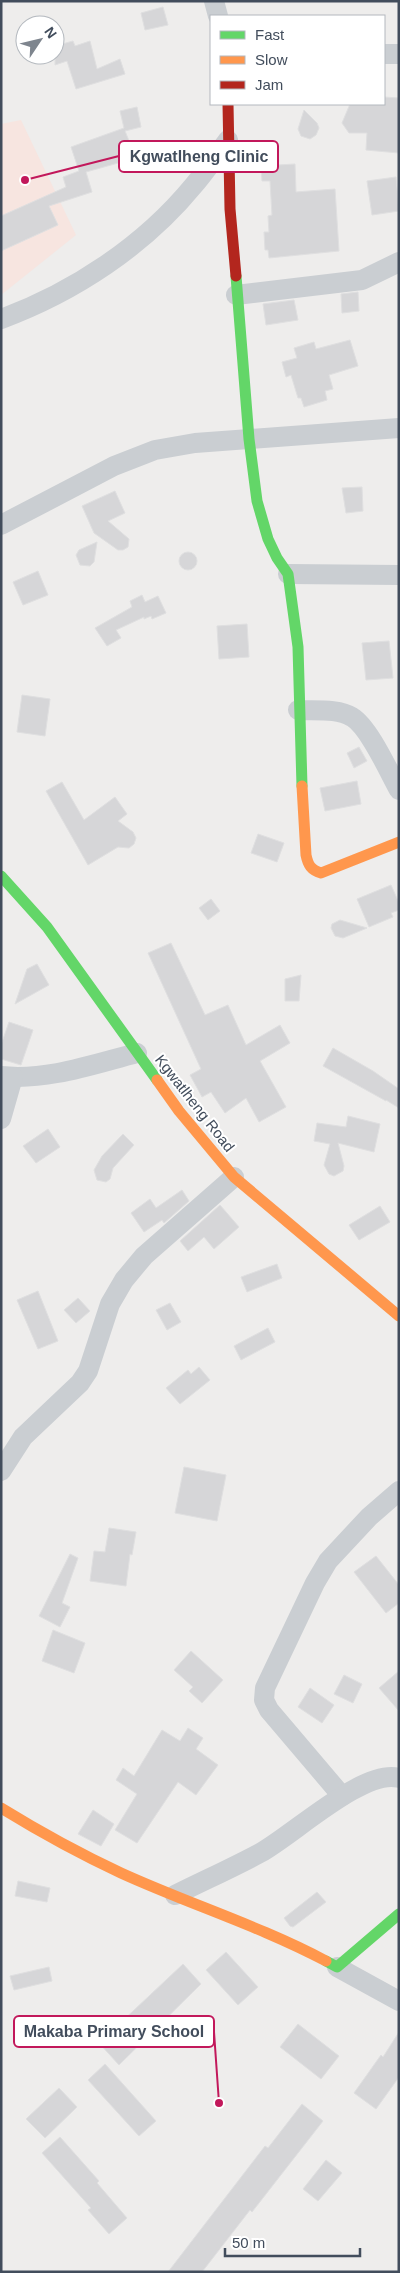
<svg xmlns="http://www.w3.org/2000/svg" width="400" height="2273" font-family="Arial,sans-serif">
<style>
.medical{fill:#f7e5e0}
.building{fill:#d6d6d8;stroke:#dfdfe0}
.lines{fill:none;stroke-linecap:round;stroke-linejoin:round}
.street{stroke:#caced2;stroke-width:20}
.fast{stroke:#63d668;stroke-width:11}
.slow{stroke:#ff974d;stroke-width:11}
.jam{stroke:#b3261e;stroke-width:11}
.labels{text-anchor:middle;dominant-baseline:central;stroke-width:4;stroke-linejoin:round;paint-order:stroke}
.street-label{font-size:15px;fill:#424d5c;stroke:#fff}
.leader{fill:none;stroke:#c2185b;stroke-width:2}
.callout-dot{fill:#c2185b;stroke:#fff;stroke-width:2}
.callout{fill:#fff;stroke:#c2185b;stroke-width:2}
.callout-label{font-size:16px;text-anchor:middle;font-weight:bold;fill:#424d5c}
</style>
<rect width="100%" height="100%" fill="#eeedec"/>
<!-- medical -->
<path class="medical" d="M21,120L76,235L1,295V124Z"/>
<!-- building -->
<g class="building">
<path d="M163,7L168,25L145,30L141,13Z"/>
<path d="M73,41L75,46L90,41L97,69L120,59L125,74L76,89L67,61L55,65V46Z"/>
<path d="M384,97L399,98V153L366,150L367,133H349L342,123L350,104H384Z"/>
<path d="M137,107L141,127L125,131L136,158L86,172L92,192L49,206L58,225L1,251V216L66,187L63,177L79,171L71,147L124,128L120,111Z"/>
<path d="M304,110L317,123L319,128L316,135L310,139L301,136L298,129Z"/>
<path d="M295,164L296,192L335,189L339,251L269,258L268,250H265L264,232H269L268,216L272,215L270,181H262L261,166Z"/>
<path d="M396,177L399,211L372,215L367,181Z"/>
<path d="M358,292L359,311L342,313L341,294Z"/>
<path d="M294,300L298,320L266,325L263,304Z"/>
<path d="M350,340L358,366L329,375L333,389L325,391L327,400L304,407L301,398H298L291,375L286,377L282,362L297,358L294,348L314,342L316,349Z"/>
<path d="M362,487L363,511L346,513L342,488Z"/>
<path d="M115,491L125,513L108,521L129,539L128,547L123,550H118L94,533L82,506Z"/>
<path d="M97,542L94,562L90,566L80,565L76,555L79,550Z"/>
<circle cx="188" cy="561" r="9"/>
<path d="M38,571L48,595L23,605L13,582Z"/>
<path d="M142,595L145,602L158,596L166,613L152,619L151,616L144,619V617L116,630L121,638L107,646L95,628L132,607L130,601Z"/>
<path d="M247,624L249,657L219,659L217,626Z"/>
<path d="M389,641L393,678L366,680L362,643Z"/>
<path d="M22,695L50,699L45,736L17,732Z"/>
<path d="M359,747L367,761L354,768L347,753Z"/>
<path d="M357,781L361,804L325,811L320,788Z"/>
<path d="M62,782L84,820L115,797L127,814L118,821L133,832L136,838L134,844L129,848L118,847L88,865L46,791Z"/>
<path d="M258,834L284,843L277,862L251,853Z"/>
<path d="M391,885L399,903V910L391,913L393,917L369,927L357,899Z"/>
<path d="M211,899L220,911L208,920L199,908Z"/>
<path d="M340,920L367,928L343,938L335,936L331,928L332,924Z"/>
<path d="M171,943L205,1015L228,1005L246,1045L280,1025L290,1043L260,1061L286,1107L259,1122L246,1098L225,1113L211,1092L202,1097L190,1075L201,1069L148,953Z"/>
<path d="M37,964L49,985L15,1004L27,969Z"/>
<path d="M301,975L299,1001H285V979Z"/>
<path d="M9,1022L33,1030L21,1065L1,1059V1045Z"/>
<path d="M333,1048L373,1071L399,1089V1108L386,1100V1101L323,1066Z"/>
<path d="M348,1116L380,1124L374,1152L338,1143L344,1166L343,1171L334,1176L329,1174L324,1165L330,1144L314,1141L317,1123L346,1127Z"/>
<path d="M48,1129L60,1147L36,1163L23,1146Z"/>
<path d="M123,1134L134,1145L113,1168L110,1179L106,1182L97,1180L94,1170L102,1156Z"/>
<path d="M182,1190L189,1201L164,1223L162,1220L144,1232L131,1213L150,1199L156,1208Z"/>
<path d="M220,1205L239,1227L214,1249L204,1237L188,1251L180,1241Z"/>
<path d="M380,1206L390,1222L359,1240L349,1225Z"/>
<path d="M277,1264L282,1278L247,1292L241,1277Z"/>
<path d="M38,1291L58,1341L38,1349L17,1300Z"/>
<path d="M78,1298L90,1311L76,1323L64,1310Z"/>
<path d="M170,1303L181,1322L167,1330L156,1310Z"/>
<path d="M268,1328L275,1342L241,1360L234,1346Z"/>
<path d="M199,1367L210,1380L180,1404L166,1388L188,1370L191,1374Z"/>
<path d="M184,1467L226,1475L217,1521L175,1513Z"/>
<path d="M109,1528L136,1532L132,1555L130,1554L126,1586L90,1581L94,1551L105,1552Z"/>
<path d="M70,1554L78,1558L62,1603L70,1607L60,1627L39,1616Z"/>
<path d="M376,1556L399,1585V1603L386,1613L354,1572Z"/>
<path d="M53,1630L85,1643L74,1673L42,1661Z"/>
<path d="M191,1651L223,1680L202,1703L189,1691L193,1687L174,1670Z"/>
<path d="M399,1671V1711L379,1688Z"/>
<path d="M344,1675L362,1684L353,1703L334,1694Z"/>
<path d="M310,1688L334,1705L322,1723L298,1707Z"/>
<path d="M188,1728L203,1738L196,1749L218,1765L196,1795L178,1782L137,1843L115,1830L137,1794L116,1780L123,1768L134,1776L162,1730L180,1741Z"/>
<path d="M93,1810L114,1824L101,1846L78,1834Z"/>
<path d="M18,1881L50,1888L47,1902L15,1896Z"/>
<path d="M317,1892L326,1902L293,1927L290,1926L284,1918Z"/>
<path d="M226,1952L258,1987L238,2005L206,1970Z"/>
<path d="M183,1964L201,1984L119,2065L99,2043Z"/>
<path d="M49,1967L52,1981L14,1990L10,1976Z"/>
<path d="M298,2024L339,2056L321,2079L280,2047Z"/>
<path d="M399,2032V2077L376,2109L354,2093L381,2055L383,2057Z"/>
<path d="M105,2064L156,2121L139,2136L88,2080Z"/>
<path d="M59,2088L77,2107L45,2138L26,2119Z"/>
<path d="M302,2104L323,2121L252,2212L250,2210L202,2272H168L265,2146L268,2148Z"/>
<path d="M60,2137L99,2181L97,2183L127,2218L109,2234L88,2210L91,2208L42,2153Z"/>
<path d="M326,2160L342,2173L318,2201L303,2189Z"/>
</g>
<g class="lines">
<!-- street -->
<g class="street">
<path d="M214,1L218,16"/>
<path d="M384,54H399"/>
<path d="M236,295L362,280L399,262"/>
<path d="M1,319C74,292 144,246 194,185C206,171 217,155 228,140"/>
<path d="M1,525L114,466L155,450L195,443L399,428"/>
<path d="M288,574L399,575"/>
<path d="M298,710C314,711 338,708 352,717C369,727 389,772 399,790"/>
<path d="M1,1076C47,1081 94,1064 137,1053"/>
<path d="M1,1119L13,1077"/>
<path d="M1,1471L23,1437L80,1383L88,1371L110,1304L124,1280L144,1256L234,1177"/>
<path d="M342,1796L269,1710L264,1700L265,1688L315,1583L328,1561L369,1517L399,1491"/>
<path d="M175,1895C203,1881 232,1868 260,1853C293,1835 364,1768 399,1778"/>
<path d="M337,1967L399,2001"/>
</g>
<!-- fast -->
<g class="fast">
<path d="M236,276L249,439L257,501L268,539L277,558L288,574L298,647L302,786"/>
<path d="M1,876L47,927L157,1080"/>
<path d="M326,1961L337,1967L399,1914"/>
</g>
<!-- slow -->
<g class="slow">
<path d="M302,786L306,855C308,865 311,870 321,873L399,842"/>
<path d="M157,1080L179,1111L234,1177L399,1316"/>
<path d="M1,1808C40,1832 80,1854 121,1873C189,1904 260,1926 326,1961"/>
</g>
<!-- jam -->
<path class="jam" d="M228,104L230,209L236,276"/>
</g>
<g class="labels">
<!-- street labels -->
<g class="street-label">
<text transform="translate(195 1103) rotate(52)">Kgwatlheng Road</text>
</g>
</g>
<!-- callouts -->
<path class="leader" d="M25 180L119 156M219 2103L214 2032"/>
<g class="callout-dot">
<circle cx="25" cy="180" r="5"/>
<circle cx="219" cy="2103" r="5"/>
</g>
<g class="callout">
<rect x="119" y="141" width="159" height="31" rx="5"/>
<rect x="14" y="2016" width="200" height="31" rx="5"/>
</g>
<g class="callout-label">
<text x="199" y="162">Kgwatlheng Clinic</text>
<text x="114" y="2037">Makaba Primary School</text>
</g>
<!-- border -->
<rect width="400" height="2273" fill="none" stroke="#424d5c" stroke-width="5"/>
<!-- legend -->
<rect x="210" y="15" width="175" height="90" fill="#ffffff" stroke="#b3b8be"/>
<rect x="220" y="31" width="25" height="8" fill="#63d668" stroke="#b3b8be"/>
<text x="255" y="40" font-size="15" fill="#424d5c">Fast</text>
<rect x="220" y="56" width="25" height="8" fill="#ff974d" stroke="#b3b8be"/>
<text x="255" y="65" font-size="15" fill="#424d5c">Slow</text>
<rect x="220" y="81" width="25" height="8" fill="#b3261e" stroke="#b3b8be"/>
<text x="255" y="90" font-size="15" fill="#424d5c">Jam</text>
<!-- north arrow -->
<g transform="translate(40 40) rotate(55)"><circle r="24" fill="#ffffff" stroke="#b3b8be"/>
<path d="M0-4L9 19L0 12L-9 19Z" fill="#7e858e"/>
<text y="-8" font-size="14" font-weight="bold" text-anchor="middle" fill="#424d5c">N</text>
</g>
<!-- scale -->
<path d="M225 2248v8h135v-8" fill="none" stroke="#424d5c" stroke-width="2.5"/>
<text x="232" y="2248" font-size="15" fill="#424d5c" stroke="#ffffff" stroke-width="4" paint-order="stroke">50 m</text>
</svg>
